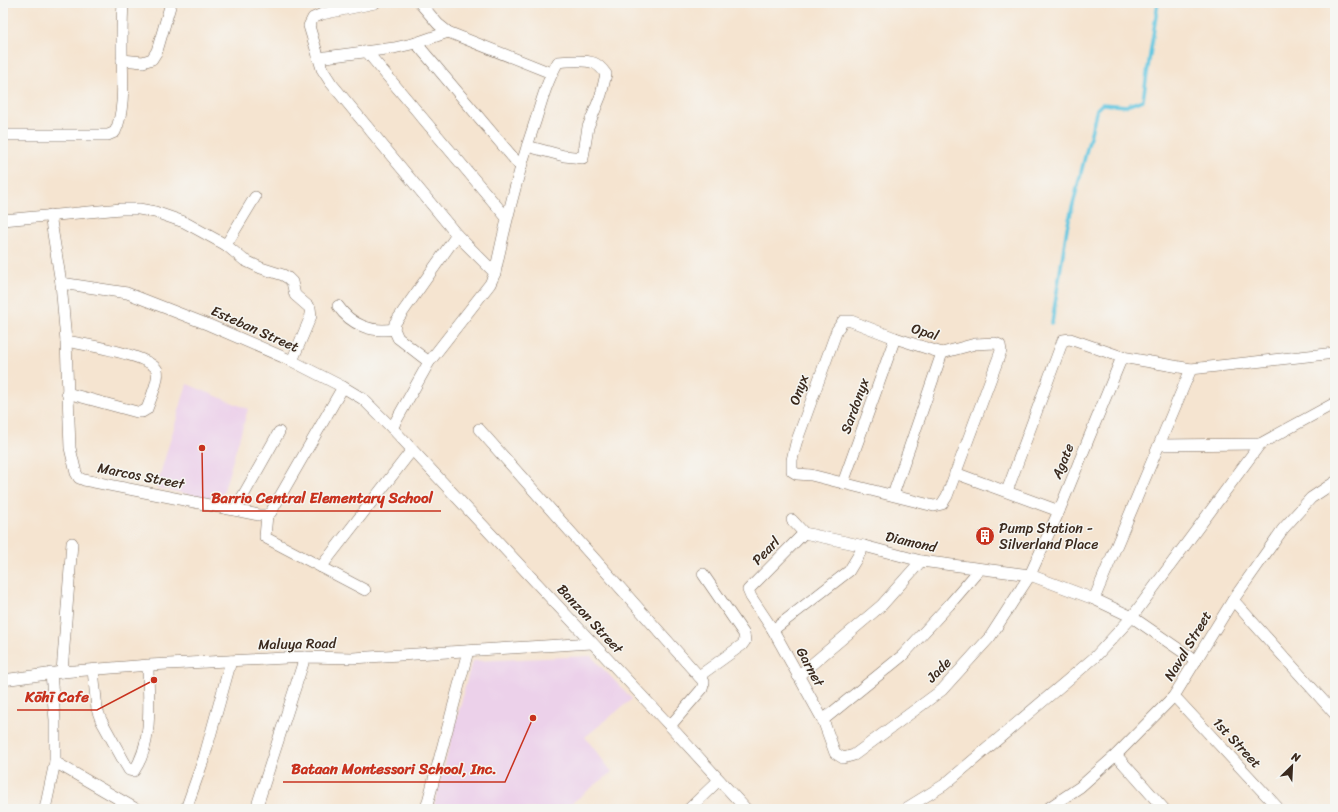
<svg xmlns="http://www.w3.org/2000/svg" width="1338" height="812" font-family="Sriracha,sans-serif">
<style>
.built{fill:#ecd1ea}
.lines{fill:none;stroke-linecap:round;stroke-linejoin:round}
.stream{stroke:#63c7e1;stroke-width:3.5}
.minor-casing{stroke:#7c6b5c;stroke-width:12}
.minor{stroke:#fff;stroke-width:11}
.labels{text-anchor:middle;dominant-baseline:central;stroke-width:3;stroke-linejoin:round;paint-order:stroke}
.street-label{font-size:14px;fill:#3b2a1e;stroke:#f6f6f2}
.poi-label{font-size:14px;fill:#3b2a1e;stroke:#f6f6f2;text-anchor:start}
.leader{fill:none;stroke:#c8321e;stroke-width:1.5}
.callout-dot{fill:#c8321e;stroke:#f6f6f2;stroke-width:1.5}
.callout-label{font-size:15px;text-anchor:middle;font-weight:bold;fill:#c8321e;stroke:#f6f6f2;stroke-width:3;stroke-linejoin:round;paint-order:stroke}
</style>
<rect width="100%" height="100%" fill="#f6f6f2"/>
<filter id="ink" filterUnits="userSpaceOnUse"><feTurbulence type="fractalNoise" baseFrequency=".025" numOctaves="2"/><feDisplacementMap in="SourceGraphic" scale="8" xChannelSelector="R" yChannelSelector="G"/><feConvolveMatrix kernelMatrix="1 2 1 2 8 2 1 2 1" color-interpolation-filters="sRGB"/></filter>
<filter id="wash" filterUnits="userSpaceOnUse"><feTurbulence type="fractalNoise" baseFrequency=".012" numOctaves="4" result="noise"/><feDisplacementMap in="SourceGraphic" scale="16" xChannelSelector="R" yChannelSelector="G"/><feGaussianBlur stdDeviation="0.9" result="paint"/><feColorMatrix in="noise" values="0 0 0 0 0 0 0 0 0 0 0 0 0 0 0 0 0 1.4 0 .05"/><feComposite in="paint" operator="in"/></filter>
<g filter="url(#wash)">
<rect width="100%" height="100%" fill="#f5e4d0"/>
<!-- built -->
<g class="built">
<path d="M187,384L248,409L221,500L156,488Z"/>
<path d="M591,656L632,699L585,737L612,772L564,809H433L472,661Z"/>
</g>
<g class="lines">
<!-- stream -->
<path class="stream" d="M1052,323L1067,228L1097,109L1102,104L1126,106L1143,100L1158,3"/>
</g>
</g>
<g filter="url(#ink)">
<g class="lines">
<defs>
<g id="minor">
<path d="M375,3L322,14L313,18L309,26L322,69L331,83L457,235L495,273L490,284L429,362L392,428"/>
<path d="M420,3L438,24L448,32L551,73"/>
<path d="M416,43L521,167"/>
<path d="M367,52L506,217"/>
<path d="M318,58L394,48L416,43L448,32"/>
<path d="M122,60L143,62L152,59L157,51L171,3"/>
<path d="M3,135H108L115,132C126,109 122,74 122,49C122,34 122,18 123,3"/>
<path d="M50,215L61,283L66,341L70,448L76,473L79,478L84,480L259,515H267"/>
<path d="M3,220L121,209H139L155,212L184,222L226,245L244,260L261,268L283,275L288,278L292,282L295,295L310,308L311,316L292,361"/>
<path d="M226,245L255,197"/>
<path d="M495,273C506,220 519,169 536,119C542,99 548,79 558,62C568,61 586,60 594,63C599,65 603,70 606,74L601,95L588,127L583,158L564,156L527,146"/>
<path d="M61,283L127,293L209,325L292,361L343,387L363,399L392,428L670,726L746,809"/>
<path d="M338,306C351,325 372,333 394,329"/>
<path d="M843,321H851L895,338L942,353L975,344L995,343L1000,345L1001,351L947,496L942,504L934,506L811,475L797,474L792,471V460L796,443L837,330Z"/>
<path d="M66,341C83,344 150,355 157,370C160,378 150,400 147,409L142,412H137L67,393"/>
<path d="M429,362L398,338L394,329L395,323L457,235"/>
<path d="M479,429L704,682L702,689L670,726"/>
<path d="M1159,445L1260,444"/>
<path d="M955,473L1059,511"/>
<path d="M843,483L895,338"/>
<path d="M1007,491L1063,340L1070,339L1122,357L1191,369L1335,353"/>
<path d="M893,495L942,353"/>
<path d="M235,510L279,432"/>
<path d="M267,515L271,512L343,387"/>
<path d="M267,515L265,537L268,539L365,590"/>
<path d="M792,520L804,533L864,546L921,561L1030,575L1094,599L1132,617L1196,661"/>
<path d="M804,533L748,590L751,597L773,630L823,720L835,753L843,758L854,755L942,690L990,637L1030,575L1059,511L1122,357"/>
<path d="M321,567L412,450"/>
<path d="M1094,599L1191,369"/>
<path d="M1233,600L1335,714"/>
<path d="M773,630L849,571L864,546"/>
<path d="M93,670L97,709L101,720L126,765L129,770L134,771C154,741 148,700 148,666"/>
<path d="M62,672L72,543"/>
<path d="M699,676L742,645L745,641L744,634L703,574"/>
<path d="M798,676L882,605L921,561"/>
<path d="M3,680L62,672L149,665L305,657L353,658L592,643"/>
<path d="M1174,696L1279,809"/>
<path d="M823,720L902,656L949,605L980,569"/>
<path d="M1116,755L1164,809"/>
<path d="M55,762L136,809"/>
<path d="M45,809L55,762V720L51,673"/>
<path d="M186,809L204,758L231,661"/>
<path d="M256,809L305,657"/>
<path d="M426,809L468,651"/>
<path d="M689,809L719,780"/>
<path d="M905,809L944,785L1095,657L1132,617L1260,444L1335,403"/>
<path d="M1047,809L1080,787L1116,755L1174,696L1233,600L1283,529L1311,498L1335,482"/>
</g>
</defs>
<!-- minor casing -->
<use href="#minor" class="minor-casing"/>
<!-- minor -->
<use href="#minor" class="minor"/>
</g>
</g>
<!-- icons -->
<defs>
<symbol id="building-disc" viewBox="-11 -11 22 22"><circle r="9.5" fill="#c8321e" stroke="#f6f6f2"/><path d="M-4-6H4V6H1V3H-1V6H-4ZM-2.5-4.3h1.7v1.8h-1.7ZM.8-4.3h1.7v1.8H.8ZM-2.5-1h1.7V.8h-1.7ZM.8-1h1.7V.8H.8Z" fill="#fff"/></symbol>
</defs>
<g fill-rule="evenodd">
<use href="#building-disc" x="974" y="525" width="22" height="22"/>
</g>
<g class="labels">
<!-- street labels -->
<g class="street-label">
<text transform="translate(255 329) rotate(24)">Esteban Street</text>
<text transform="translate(925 332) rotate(17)">Opal</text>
<text transform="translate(799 390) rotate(-70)">Onyx</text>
<text transform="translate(855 406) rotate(-70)">Sardonyx</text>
<text transform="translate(1063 461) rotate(-68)">Agate</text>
<text transform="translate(141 476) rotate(11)">Marcos Street</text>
<text transform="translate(911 542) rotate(13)">Diamond</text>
<text transform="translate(766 551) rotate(-46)">Pearl</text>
<text transform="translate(590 619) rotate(47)">Banzon Street</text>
<text transform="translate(297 644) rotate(-1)">Maluya Road</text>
<text transform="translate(1188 646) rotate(-59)">Naval Street</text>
<text transform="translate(810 667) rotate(61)">Garnet</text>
<text transform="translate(939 670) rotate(-45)">Jade</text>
<text transform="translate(1237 743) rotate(47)">1st Street</text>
</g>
<!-- poi labels -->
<g class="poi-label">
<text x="999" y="528">Pump Station -<tspan x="999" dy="16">Silverland Place</tspan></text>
</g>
</g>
<!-- callouts -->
<path class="leader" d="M202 448L203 511H441M154 680L97 710H17M533 718L505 782H283"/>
<g class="callout-dot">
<circle cx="202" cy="448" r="4"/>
<circle cx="154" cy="680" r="4"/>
<circle cx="533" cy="718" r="4"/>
</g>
<g class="callout-label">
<text x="322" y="503">Barrio Central Elementary School</text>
<text x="57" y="702">Kōhī Cafe</text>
<text x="394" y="774">Bataan Montessori School, Inc.</text>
</g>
<!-- margin -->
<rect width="1338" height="812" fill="none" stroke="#f6f6f2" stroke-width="16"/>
<!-- north arrow -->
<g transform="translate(1292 766) rotate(24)" stroke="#f6f6f2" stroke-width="3" paint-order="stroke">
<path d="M0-3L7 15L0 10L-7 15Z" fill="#3b2a1e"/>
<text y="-6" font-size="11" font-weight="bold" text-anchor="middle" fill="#3b2a1e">N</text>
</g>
</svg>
